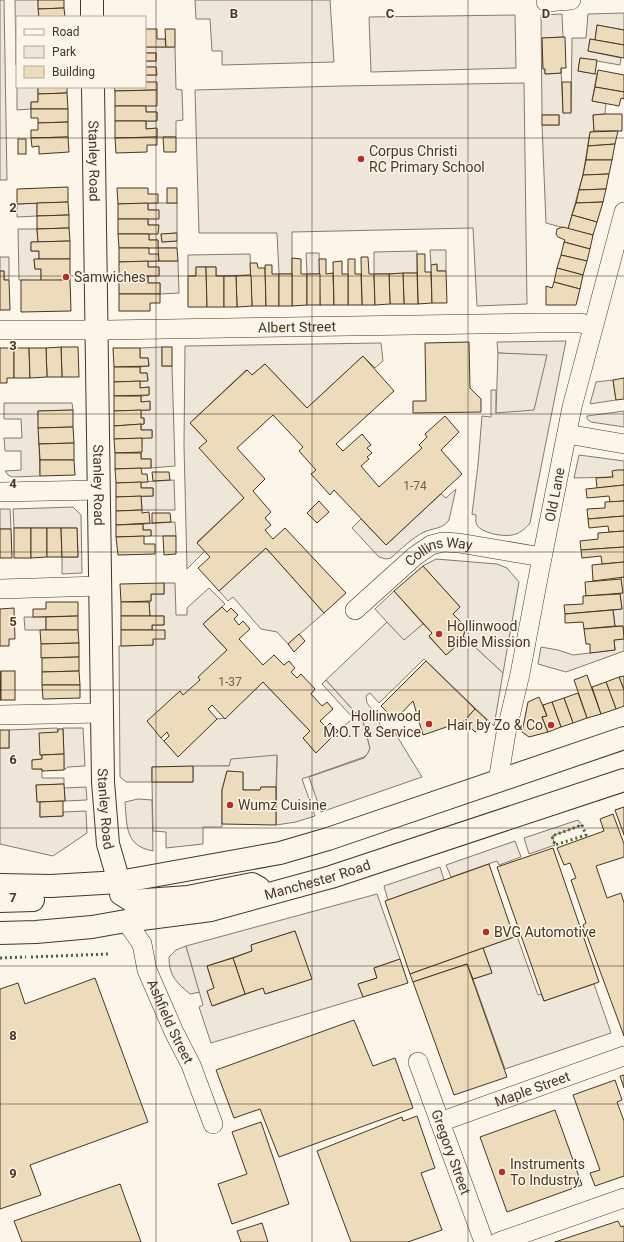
<svg xmlns="http://www.w3.org/2000/svg" width="624" height="1242" font-family="Roboto,sans-serif">
<style>
.green{fill:#ede6d9;stroke:#887966}
.parking{fill:#ede7d9;stroke:#887966;fill-rule:evenodd}
.building{fill:#ecdcbc;stroke:#4a3520}
.lines{fill:none;stroke-linecap:round;stroke-linejoin:round}
.street-casing{stroke:#4a3520;stroke-width:20}
.secondary-casing{stroke:#4a3520;stroke-width:24}
.highway-casing{stroke:#4a3520;stroke-width:24}
.street{stroke:#fbf6e9;stroke-width:19}
.secondary{stroke:#fbf6e9;stroke-width:22}
.highway{stroke:#fbf6e9;stroke-width:22}
.hedge{stroke:#436837;stroke-width:3;stroke-dasharray:2 3;stroke-linecap:butt}
.grid{fill:none;stroke:#4a3520;stroke-width:1;stroke-opacity:0.55}
.poi-dot{fill:#c62828;stroke:#fbf6e9;stroke-width:1.5}
.labels{text-anchor:middle;dominant-baseline:central;stroke-width:3;stroke-linejoin:round;paint-order:stroke}
.number-label{font-size:12px;fill:#725f47}
.poi-label{font-size:14px;fill:#4a3520;stroke:#fbf6e9;text-anchor:start}
.street-label{font-size:14px;fill:#4a3520;stroke:#fbf6e9}
.grid-label{font-size:13px;text-anchor:middle;font-weight:bold;fill:#4a3520;stroke:#fbf6e9;stroke-width:3;stroke-linejoin:round;paint-order:stroke}
</style>
<rect width="100%" height="100%" fill="#fbf6e9"/>
<!-- green -->
<g class="green">
<path d="M0,0H4L7,180H0Z"/>
<path d="M15,0H38L39,17H17L16,65Z"/>
<path d="M624,13V30L597,25L595,40L590,39L588,51L621,58L620,65L580,58L578,71L597,74L592,101L606,103L605,114L593,115L594,131L590,132L583,175L568,229L546,223L542,125H559V115H542L541,15L562,14L563,37L542,38L543,68L545,69V74L561,73V68L563,113L571,112L572,38H586L588,14Z"/>
<path d="M515,15L516,68L371,72L369,17Z"/>
<path d="M145,47H175L176,89L182,90L183,120L176,121V137H157V129H146V121H157V112H146L145,75H156V67H145V61H156V53H145Z"/>
<path d="M17,79V87H38V102H31V109L17,110Z"/>
<path d="M524,83L527,304L477,306L473,228L292,232V274H279L277,233H199L195,90L341,86Z"/>
<path d="M37,203V216L17,217V204Z"/>
<path d="M148,203H177V233L161,234L162,242L177,241V248H158V240H149V234L158,233V225H148V219L159,210H148Z"/>
<path d="M18,229H37L38,242H31V251H39V259L34,260L35,269H41V281L19,280Z"/>
<path d="M430,250H446V271H437V265H431Z"/>
<path d="M417,251V273L374,274V252Z"/>
<path d="M306,253H319L320,274H307Z"/>
<path d="M250,254L251,275L216,276V267H196V276H188V255Z"/>
<path d="M0,257H9V280H4V271H0Z"/>
<path d="M148,261H178L179,293L160,294V283H148V276L159,275V267H148Z"/>
<path d="M566,341L530,523C525,529 519,534 512,535C503,537 481,533 477,525C475,522 476,518 476,515L472,514L478,465L482,416L491,417V390H496V413L546,356L498,353L497,342Z"/>
<path d="M381,343L383,361L375,368L363,356L307,408L265,364L252,375L246,370L190,423L207,441L244,498L197,542L205,551L187,569L184,445L185,346Z"/>
<path d="M162,347V366H172L175,466L151,468V459H141L142,438L152,437V430H141V424H144V418H141V410H150V402H141V396L149,395V387L140,388V381L148,380L147,373H140V367L149,366L148,358H140V348Z"/>
<path d="M613,380L616,400L590,404L596,382Z"/>
<path d="M4,403H72L73,410L38,411L40,476L12,477L8,475L5,471L21,470V451H5L4,438H22L21,419H4Z"/>
<path d="M624,411V427L591,422L587,419V416Z"/>
<path d="M579,455L624,461V470L613,471V477L574,478Z"/>
<path d="M174,480L175,510H142L141,496H153V488H141V482Z"/>
<path d="M456,489L449,520C443,529 433,528 424,532C412,538 401,549 391,558L386,559L379,557L352,528L361,519L386,545L441,494L446,498Z"/>
<path d="M73,507L81,515L82,573L62,574V557H78L77,528H14L13,509Z"/>
<path d="M0,509H10L11,529H0Z"/>
<path d="M175,522L176,536H151V530H143V524Z"/>
<path d="M266,548L324,613L288,644L277,632L261,629L233,597L228,601L219,591Z"/>
<path d="M436,559L497,564L507,568L519,582L503,673L463,636L466,627L453,614L460,607L423,566Z"/>
<path d="M624,577V651L566,672L538,664L541,647L558,650L573,655L615,650L614,640L624,639L623,626H615L613,610L622,609L620,594L622,593L621,578Z"/>
<path d="M164,583H175L176,615H187V608L209,588L225,604L203,624L227,650L200,680L161,738L178,756L217,719L225,718L263,682L310,731L303,738L315,752L353,718L322,684L326,680L363,721L370,748L368,753L364,757L302,779L315,816L296,822L276,825L277,756L229,766L152,767V782H126L120,777L119,646L153,645L152,625H164V616H150L149,602L151,601V594H164Z"/>
<path d="M394,591L423,624L404,641L375,609Z"/>
<path d="M24,617H46V630H25Z"/>
<path d="M57,728L58,732L40,755H42V759L32,760L33,769H42V778H64V784L36,785L37,801L40,802V817L63,816V812L86,811L87,833L53,856L0,844V748H9V730Z"/>
<path d="M63,728H83L85,766L68,767L64,770Z"/>
<path d="M86,787L87,800L65,801L64,788Z"/>
<path d="M138,799L152,800L153,851C125,846 127,826 125,802Z"/>
<path d="M578,820L582,825L552,836L555,845L529,854L524,838Z"/>
<path d="M515,841L521,857L499,865L497,861L451,877L446,865Z"/>
<path d="M440,867L444,880L388,900L384,886Z"/>
<path d="M186,946L200,992L190,994C176,982 169,976 169,957L176,950Z"/>
</g>
<!-- parking -->
<g class="parking">
<path d="M195,0H330L334,62L222,65V51H212L210,19H196Z"/>
<path d="M498,353L547,355L534,410L496,413Z"/>
<path d="M387,622L404,640L423,624L432,633L429,637L446,655L462,641L463,636L503,673L494,726L424,659L379,703L370,693L366,696L367,703L378,717L382,732L392,728L422,777L321,812L309,777L364,758L368,753L370,748L363,721L326,680Z"/>
<path d="M277,755L276,787H261L260,790H243V773L227,771L222,790V827H203V844L166,848V832L153,831L152,782H193V766H229L231,759Z"/>
<path d="M377,894L400,959L374,968L377,978L358,984L363,997L211,1043L199,1007L203,1005L186,946ZM295,931L311,979L266,994L263,988L213,1006L214,988L207,966L252,951L251,945Z"/>
<path d="M517,936L538,995L541,994L544,1001L594,984L611,1033L505,1069L473,979L492,973L483,948Z"/>
</g>
<!-- building -->
<g class="building">
<path d="M38,0H64V8L38,9Z"/>
<path d="M64,8L65,17H39L38,9Z"/>
<path d="M597,25L624,30V45L595,40Z"/>
<path d="M145,29H157V39H165L166,47H145Z"/>
<path d="M165,29H175V47H166Z"/>
<path d="M565,37L566,68H561V73L545,74V69H543L542,38Z"/>
<path d="M590,39L624,45V58L588,51Z"/>
<rect x="145" y="53" width="11" height="8"/>
<path d="M580,58L597,60L595,74L578,71Z"/>
<path d="M145,61V67H156L157,75H145Z"/>
<path d="M598,70L624,75V92L595,87Z"/>
<path d="M145,76V82H157V90L115,91L114,87H145Z"/>
<path d="M562,82H571V113H563Z"/>
<path d="M38,87H67V93L38,94Z"/>
<path d="M595,87L624,92V99L621,98L619,106L592,101Z"/>
<path d="M157,90V106H115V91Z"/>
<path d="M67,93L68,109H31V102H38V94Z"/>
<path d="M115,106H146V112H157V121H115Z"/>
<path d="M31,109H68V122L38,123V118H31Z"/>
<path d="M605,114H622V131H594L593,115Z"/>
<rect x="542" y="115" width="17" height="10"/>
<path d="M115,121H146V129L157,128V137L115,138Z"/>
<path d="M68,122V137L31,138V130H38V123Z"/>
<path d="M618,131L615,144L588,146L590,132Z"/>
<path d="M68,137L69,152L39,154V146L32,147L31,138Z"/>
<path d="M157,137V145H147V152L116,153L115,138Z"/>
<path d="M163,137H176V152H164Z"/>
<rect x="18" y="139" width="8" height="15"/>
<path d="M615,144L612,160H586L588,146Z"/>
<path d="M586,160H612L609,174L583,175Z"/>
<path d="M609,174L606,189L579,190L583,175Z"/>
<path d="M68,187V202L17,204V189Z"/>
<path d="M117,188H148V194H158V203L118,204Z"/>
<rect x="167" y="188" width="10" height="15"/>
<path d="M606,189L603,202L576,203L579,190Z"/>
<path d="M68,202L69,215L37,216V203Z"/>
<path d="M603,202L597,222L572,215L576,203Z"/>
<path d="M148,203V210H159V219H118V204Z"/>
<path d="M69,215V228L37,229V216Z"/>
<path d="M572,215L597,222L593,235L568,229Z"/>
<path d="M118,219H148V225H159L158,234H118Z"/>
<path d="M563,227L593,235L590,249L564,242L565,240L558,237L556,234L557,229Z"/>
<path d="M69,228L70,241L38,242L37,229Z"/>
<path d="M177,233V241L162,242L161,234Z"/>
<path d="M118,234H149V240H158V248H119Z"/>
<path d="M70,241V259H39V251H31V242Z"/>
<path d="M564,242L590,249L587,261L561,255Z"/>
<path d="M119,248H149V254H158L159,261L119,262Z"/>
<path d="M158,248H177L178,261H159Z"/>
<path d="M417,254H425V272H431L432,303L418,304Z"/>
<path d="M561,255L587,261L583,275L557,268Z"/>
<path d="M361,257H368L369,274H374L375,305H362Z"/>
<path d="M292,258L301,259V274H307V305L292,306Z"/>
<path d="M34,259H70V280L41,281V269H35Z"/>
<path d="M319,259H326V274L333,273L334,305H320Z"/>
<path d="M348,259H355V274H361L362,305H348Z"/>
<path d="M148,261V267H159V276H119V262Z"/>
<path d="M342,261V274H348V305H334L333,262Z"/>
<path d="M250,263H257L258,268H265L266,306H252Z"/>
<path d="M437,264V271H446L447,303H432L431,265Z"/>
<path d="M265,265H272V274H279V306H266Z"/>
<path d="M196,267H206L207,307H188V276H196Z"/>
<path d="M206,267H216V276H224V307H207Z"/>
<path d="M557,268L583,275L580,289L554,282Z"/>
<path d="M0,271H4V280H9L10,310H0Z"/>
<path d="M403,273H417L418,304H404Z"/>
<path d="M403,273L404,304H390L389,274Z"/>
<rect x="279" y="274" width="13" height="32"/>
<rect x="307" y="274" width="13" height="31"/>
<path d="M374,274H389L390,304L375,305Z"/>
<path d="M251,275L252,306L237,307L236,276Z"/>
<path d="M119,276H148V283H160V294H119Z"/>
<path d="M224,276H236L237,307H224Z"/>
<path d="M21,280H70L71,311L21,312Z"/>
<path d="M554,282L580,289L576,305H546V286L552,288Z"/>
<path d="M119,294H160V303H150V311H119Z"/>
<path d="M469,342L470,388L481,399V412L413,413V401H426L425,343Z"/>
<path d="M61,347H78L79,377H62Z"/>
<path d="M61,347L62,377H47L46,348Z"/>
<rect x="162" y="347" width="10" height="19"/>
<path d="M0,348H14V378H7V383H0Z"/>
<path d="M14,348H29L30,378H14Z"/>
<path d="M29,348H46L47,377L30,378Z"/>
<path d="M113,348H140V358H148L149,366L114,367Z"/>
<path d="M363,356L394,391L336,444L343,451L362,434L371,445L367,448L372,453L367,457L369,459L361,466L379,487L422,448L419,445L427,437L425,434L445,416L459,432L441,450L462,474L386,545L334,490L330,495L311,474L316,470L299,451L303,447L273,415L237,448L265,479L253,491L271,512L265,518L271,525L265,530L273,539L285,528L346,593L324,613L266,548L219,591L198,568L210,557L197,543L244,498L199,448L207,441L190,423L247,370L252,375L265,364L307,408Z"/>
<path d="M114,367H140V373H147L148,381L114,382Z"/>
<path d="M624,378V399L616,400L613,380Z"/>
<path d="M140,381V388L149,387V395L114,396V382Z"/>
<path d="M114,396H141V402L150,401V410L114,411Z"/>
<path d="M73,410V427L38,428V411Z"/>
<path d="M141,410V418H144V424L114,426V411Z"/>
<path d="M141,424V430H152V438L114,439V426Z"/>
<path d="M73,427L74,443L39,444L38,428Z"/>
<path d="M142,438V452L115,453L114,439Z"/>
<path d="M74,443V460H40L39,444Z"/>
<path d="M115,453H141V459H151V468L115,469Z"/>
<path d="M40,460H74L75,475L40,476Z"/>
<path d="M141,468L142,474H147L148,482L116,483L115,469Z"/>
<path d="M617,470H624V485L597,488L596,478L613,477L612,471Z"/>
<path d="M152,472H169L170,480L153,481Z"/>
<path d="M141,482V488H153V496L116,497V483Z"/>
<path d="M624,485V501L610,502L609,496L587,498L586,489Z"/>
<path d="M141,496L142,510L116,511V497Z"/>
<path d="M319,501L329,512L317,523L307,513Z"/>
<path d="M624,501V516L588,519L587,509L605,508V502Z"/>
<path d="M142,510V513L149,512L150,523L116,525V511Z"/>
<path d="M152,513H170L171,522L152,523Z"/>
<path d="M624,516V531L609,532L608,526L589,528L588,519Z"/>
<path d="M143,524V530H151V536L116,537V525Z"/>
<rect x="14" y="528" width="17" height="30"/>
<path d="M31,528H47V557L31,558Z"/>
<path d="M47,528H61L62,557H47Z"/>
<path d="M61,528H77L78,557H62Z"/>
<path d="M0,529H11L12,558H0Z"/>
<path d="M624,531V547L581,550L580,541L598,539V533Z"/>
<path d="M144,536V544H155V554L118,555L116,537Z"/>
<path d="M163,536H176V554L164,555Z"/>
<path d="M624,547V562L602,564L601,556L582,558L581,550Z"/>
<path d="M624,562V577L593,581L592,565Z"/>
<path d="M423,566L460,607L453,614L466,627L462,641L446,655L429,636L432,633L394,591Z"/>
<path d="M621,579L623,593L586,596L585,582Z"/>
<path d="M164,583V594H151V601L121,602L120,584Z"/>
<path d="M620,594L622,609L565,614L564,605L583,604V596Z"/>
<path d="M46,602H78V616L33,617V609H46Z"/>
<path d="M121,602H149L150,616H121Z"/>
<path d="M222,607L227,612L231,608L238,615L234,619L239,625L243,621L250,629L239,639L263,665L274,655L284,665L289,661L295,668L291,672L297,678L301,674L315,689L311,694L322,706L327,702L333,709L320,721L326,727L330,723L338,731L316,753L303,738L310,731L263,682L225,719L212,705L208,709L217,719L178,757L164,741L169,736L167,732L161,738L147,721L180,691L183,695L200,680L198,677L227,650L203,624Z"/>
<path d="M14,608L15,639H9V646H0V609Z"/>
<path d="M613,610L615,626L584,629L583,622L565,623V614Z"/>
<path d="M78,616V630H46V617Z"/>
<path d="M121,616H164V625H152V630H121Z"/>
<path d="M623,626L624,639L614,640L615,650L590,653V644H586L584,629Z"/>
<path d="M40,630H78L79,643L41,644Z"/>
<path d="M121,630H165V639H153V645L121,646Z"/>
<path d="M299,634L305,641L294,652L288,644Z"/>
<path d="M79,643V657L41,658V644Z"/>
<path d="M79,657V671L42,672V658Z"/>
<path d="M426,661L475,709L464,721L423,735L413,701L395,720L381,706Z"/>
<path d="M0,671L1,700H0Z"/>
<rect x="1" y="671" width="14" height="29"/>
<path d="M79,671L80,685H42V672Z"/>
<path d="M587,675L601,714L587,718L574,680Z"/>
<path d="M624,676V690L619,677Z"/>
<path d="M619,677L624,690V706L616,709L606,682Z"/>
<path d="M606,682L616,709L601,714L592,687Z"/>
<path d="M42,685H80V698L43,699Z"/>
<path d="M578,693L587,718L573,723L564,698Z"/>
<path d="M539,697L547,716L542,717L548,732L529,737L522,732L528,702Z"/>
<path d="M564,698L573,723L561,727L552,702Z"/>
<path d="M552,702L561,727L548,732L542,717L547,716L543,705Z"/>
<path d="M475,709L487,720L475,732L464,721Z"/>
<path d="M58,729H63L64,754L40,755L39,733L58,732Z"/>
<rect x="0" y="730" width="9" height="18"/>
<path d="M64,754V770L42,771V769H32V760L42,759V755Z"/>
<path d="M193,766V782H152V767Z"/>
<path d="M227,771L243,772V790H260L261,787H276V825L222,824V790Z"/>
<path d="M64,784L65,801L37,802L36,785Z"/>
<path d="M63,801V816L40,817V802Z"/>
<path d="M624,807V835L615,810Z"/>
<path d="M613,814L624,844V857L596,866L607,898L621,893L624,903V1036L583,925L586,923L571,880L576,878L570,863L564,865L557,848L604,831L600,819Z"/>
<path d="M553,848L599,982L544,1001L497,867Z"/>
<path d="M489,864L514,937L410,974L385,901Z"/>
<path d="M295,931L312,979L265,994L263,988L245,994L233,958L252,951L251,945Z"/>
<path d="M483,948L492,973L473,979L467,964L413,982L410,974Z"/>
<path d="M233,958L245,994L212,1006L207,991L214,988L207,966Z"/>
<path d="M400,959L408,983L363,997L358,984L377,978L374,968Z"/>
<path d="M467,964L507,1077L454,1095L413,982Z"/>
<path d="M95,978L148,1122L30,1165L41,1195L0,1209V989L18,983L25,1004Z"/>
<path d="M354,1020L373,1066L395,1058L413,1108L279,1157L260,1109L234,1118L216,1070Z"/>
<path d="M624,1075V1088L620,1076Z"/>
<path d="M615,1080L622,1100L617,1102L624,1121V1176L595,1186L590,1173L600,1170L573,1095Z"/>
<path d="M555,1110L582,1185L507,1212L480,1137Z"/>
<path d="M417,1116L435,1168L421,1173L442,1230L408,1242H351L317,1151L402,1117L403,1121Z"/>
<path d="M261,1122L289,1204L232,1224L218,1184L247,1174L232,1132Z"/>
<path d="M120,1184L141,1242H22L14,1221Z"/>
<path d="M618,1221L621,1227L624,1226V1242H555Z"/>
<path d="M262,1223L268,1242H241L237,1231Z"/>
</g>
<g class="lines">
<defs>
<g id="street">
<path d="M546,2L571,0"/>
<path id="s1" d="M0,330H107L540,323H581L593,327"/>
<path d="M567,434L624,444"/>
<path d="M0,492L99,490"/>
<path d="M0,589L100,586"/>
<path id="s2" d="M355,610L415,556L431,545L443,542L459,543L542,557"/>
<path d="M0,715L102,713"/>
<path id="s3" d="M498,781L506,733L520,674L539,573L572,407L624,212"/>
<path id="s4" d="M126,921L142,944L147,970L174,1032L191,1065L213,1124"/>
<path id="s5" d="M418,1062L484,1242"/>
<path id="s6" d="M440,1122L624,1056"/>
<path d="M499,1242L624,1198"/>
</g>
<g id="secondary">
<path d="M92,0V17"/>
<path id="s7" d="M93,87L103,782L108,844L119,882"/>
</g>
<g id="highway">
<path d="M0,885L51,886L119,882L280,853L328,839L624,738"/>
<path d="M121,894L132,901L188,897L252,884L259,888"/>
<path d="M0,901L33,900"/>
<path id="s8" d="M0,933L36,932L92,927L126,921L211,910L331,877L624,780"/>
</g>
</defs>
<!-- street casing -->
<use href="#street" class="street-casing"/>
<!-- secondary casing -->
<use href="#secondary" class="secondary-casing"/>
<!-- highway casing -->
<use href="#highway" class="highway-casing"/>
<!-- street -->
<use href="#street" class="street"/>
<!-- secondary -->
<use href="#secondary" class="secondary"/>
<!-- highway -->
<use href="#highway" class="highway"/>
<!-- hedge -->
<g class="hedge">
<path d="M582,825L586,835L555,845L552,836Z"/>
<path d="M31,957L108,954"/>
<path d="M0,958L26,957"/>
</g>
</g>
<!-- grid -->
<path class="grid" d="M156,0V1242M312,0V1242M468,0V1242M0,138H624M0,276H624M0,414H624M0,552H624M0,690H624M0,828H624M0,966H624M0,1104H624"/>
<!-- markers -->
<g class="poi-dot">
<circle cx="361" cy="159" r="4"/>
<circle cx="66" cy="277" r="4"/>
<circle cx="439" cy="634" r="4"/>
<circle cx="429" cy="724" r="4"/>
<circle cx="551" cy="725" r="4"/>
<circle cx="230" cy="805" r="4"/>
<circle cx="486" cy="932" r="4"/>
<circle cx="502" cy="1172" r="4"/>
</g>
<g class="labels">
<!-- number labels -->
<g class="number-label">
<text x="415" y="486">1-74</text>
<text x="230" y="682">1-37</text>
</g>
<!-- poi labels -->
<g class="poi-label">
<text x="369" y="151">Corpus Christi<tspan x="369" dy="16">RC Primary School</tspan></text>
<text x="74" y="277">Samwiches</text>
<text x="447" y="626">Hollinwood<tspan x="447" dy="16">Bible Mission</tspan></text>
<text x="421" y="716" text-anchor="end">Hollinwood<tspan x="421" dy="16">M.O.T &amp; Service</tspan></text>
<text x="543" y="725" text-anchor="end">Hair by Zo &amp; Co</text>
<text x="238" y="805">Wumz Cuisine</text>
<text x="494" y="932">BVG Automotive</text>
<text x="510" y="1164">Instruments<tspan x="510" dy="16">To Industry</tspan></text>
</g>
<!-- street labels -->
<g class="street-label">
<text stroke="none"><textPath href="#s7" startOffset="74">Stanley Road</textPath></text>
<text stroke="none"><textPath href="#s1" startOffset="297">Albert Street</textPath></text>
<text stroke="none"><textPath href="#s7" startOffset="398">Stanley Road</textPath></text>
<text stroke="none"><textPath href="#s3" startOffset="292">Old Lane</textPath></text>
<text stroke="none"><textPath href="#s2" startOffset="106">Collins Way</textPath></text>
<text stroke="none"><textPath href="#s7" startOffset="722">Stanley Road</textPath></text>
<text stroke="none"><textPath href="#s8" startOffset="323">Manchester Road</textPath></text>
<text stroke="none"><textPath href="#s4" startOffset="111">Ashfield Street</textPath></text>
<text stroke="none"><textPath href="#s6" startOffset="98">Maple Street</textPath></text>
<text stroke="none"><textPath href="#s5" startOffset="96">Gregory Street</textPath></text>
</g>
</g>
<g class="grid-label">
<text x="234" y="18">B</text>
<text x="390" y="18">C</text>
<text x="546" y="18">D</text>
<text x="13" y="212">2</text>
<text x="13" y="350">3</text>
<text x="13" y="488">4</text>
<text x="13" y="626">5</text>
<text x="13" y="764">6</text>
<text x="13" y="902">7</text>
<text x="13" y="1040">8</text>
<text x="13" y="1178">9</text>
</g>
<!-- legend -->
<rect x="16" y="16" width="130" height="72" fill="#fbf6e9" stroke="#b4a999"/>
<rect x="24" y="29" width="20" height="6" fill="#fbf6e9" stroke="#b4a999"/>
<text x="52" y="36" font-size="12" fill="#4a3520">Road</text>
<rect x="24" y="46" width="20" height="12" fill="#ede6d9" stroke="#b4a999"/>
<text x="52" y="56" font-size="12" fill="#4a3520">Park</text>
<rect x="24" y="66" width="20" height="12" fill="#ecdcbc" stroke="#b4a999"/>
<text x="52" y="76" font-size="12" fill="#4a3520">Building</text>
</svg>
